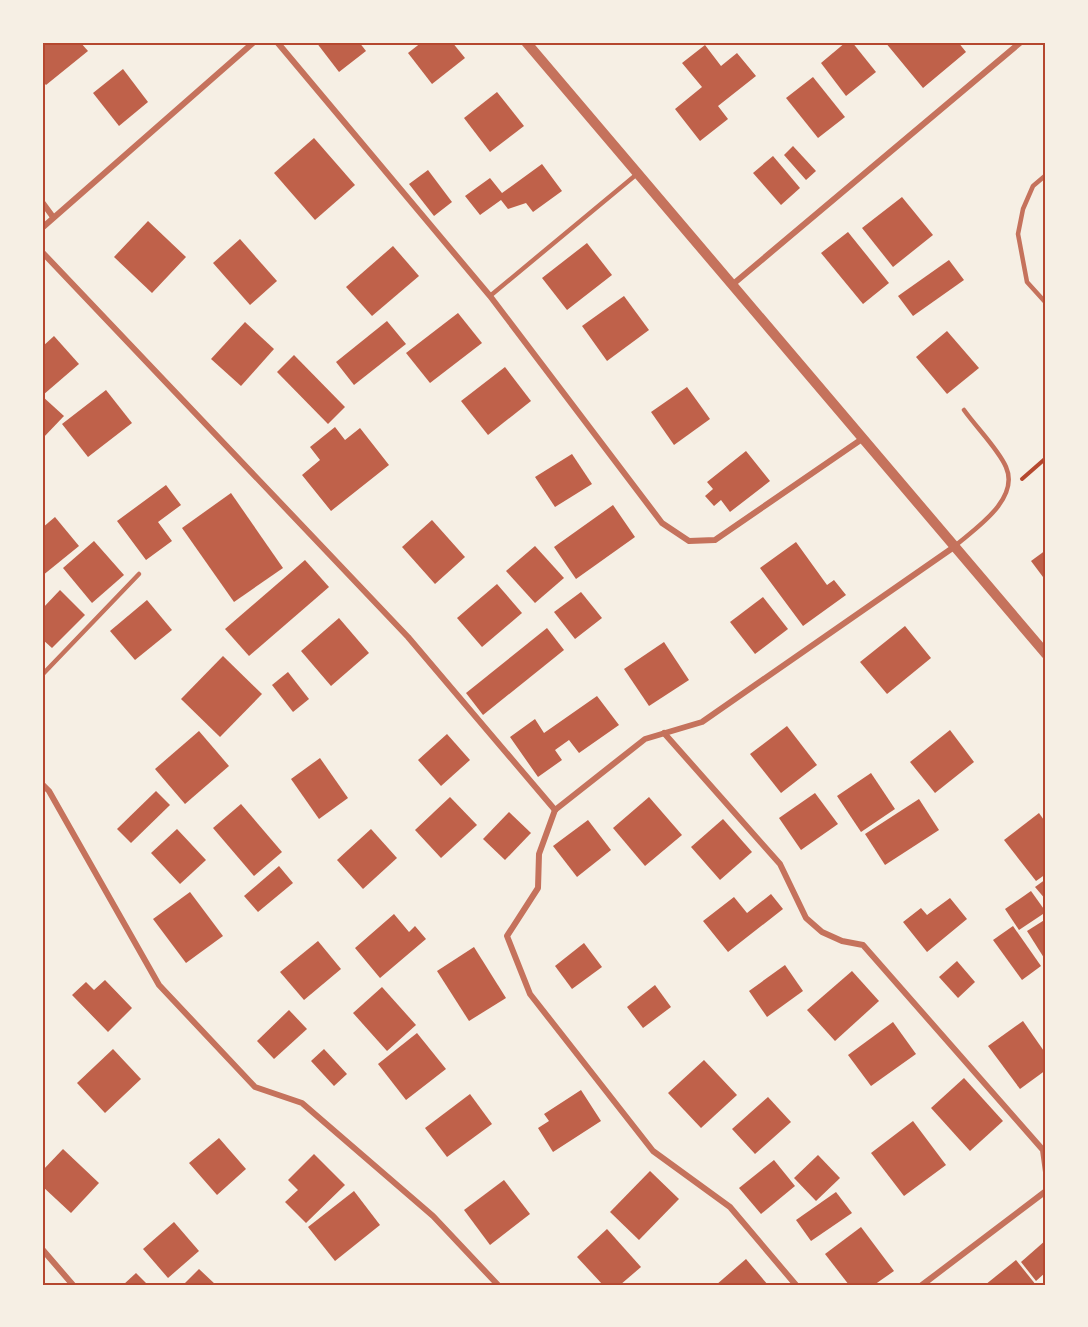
<svg xmlns="http://www.w3.org/2000/svg" width="1088" height="1327" font-family="'Noto Sans',sans-serif">
<style>
.building{fill:#bf614a}
.lines{fill:none;stroke-linecap:round;stroke-linejoin:round}
.path{stroke:#b5482f;stroke-width:4}
.service{stroke:#c5725c;stroke-width:4.5}
.minor{stroke:#c5725c;stroke-width:6}
.tertiary{stroke:#c5725c;stroke-width:10}
.neatline{fill:none;stroke:#b5482f;stroke-width:2}
</style>
<rect width="100%" height="100%" fill="#f6efe4"/>
<!-- building -->
<g class="building">
<path d="M42,42H80L88,51L46,85L42,81Z"/>
<path d="M316,42H359L366,51L339,72Z"/>
<path d="M422,42H452L465,58L432,84L408,53Z"/>
<path d="M846,42H852L876,72L846,96L821,63Z"/>
<path d="M885,42H918L921,45L925,42H958L966,52L923,88Z"/>
<path d="M705,45L721,66L737,53L756,76L718,106L728,119L700,141L675,109L702,87L682,63Z"/>
<path d="M123,69L148,102L119,126L93,93Z"/>
<path d="M813,77L845,117L818,138L786,98Z"/>
<path d="M497,92L524,126L490,152L464,118Z"/>
<path d="M314,138L355,185L315,220L274,173Z"/>
<path d="M793,146L816,171L806,180L784,155Z"/>
<path d="M773,156L800,188L781,205L753,173Z"/>
<path d="M542,164L562,191L533,212L526,203L508,209L501,200L480,215L465,196L490,178L502,193Z"/>
<path d="M428,170L452,202L434,216L409,184Z"/>
<path d="M902,197L933,235L893,267L862,228Z"/>
<path d="M148,221L186,257L152,293L114,257Z"/>
<path d="M848,232L889,283L863,304L821,253Z"/>
<path d="M240,239L277,281L250,305L213,263Z"/>
<path d="M587,243L612,275L567,310L542,278Z"/>
<path d="M393,246L419,276L372,316L346,287Z"/>
<path d="M949,260L964,280L913,316L898,296Z"/>
<path d="M624,296L649,330L607,361L582,326Z"/>
<path d="M458,313L482,343L430,383L406,353Z"/>
<path d="M387,321L406,344L354,385L336,362Z"/>
<path d="M245,322L274,349L241,386L211,359Z"/>
<path d="M947,331L979,368L947,394L916,357Z"/>
<path d="M54,336L79,364L43,395L42,347Z"/>
<path d="M294,355L345,407L328,424L277,372Z"/>
<path d="M505,367L531,401L488,435L461,401Z"/>
<path d="M687,387L710,419L674,445L651,412Z"/>
<path d="M106,390L132,423L88,457L62,424Z"/>
<path d="M42,396L64,416L42,439Z"/>
<path d="M335,427L345,440L360,428L389,465L331,511L302,475L320,460L310,447Z"/>
<path d="M746,451L770,481L730,512L721,500L714,506L705,496L713,489L707,482Z"/>
<path d="M572,454L592,484L555,507L535,477Z"/>
<path d="M166,485L181,505L158,522L172,541L146,560L117,521Z"/>
<path d="M231,493L283,568L234,602L182,528Z"/>
<path d="M613,505L635,537L576,579L554,547Z"/>
<path d="M55,517L79,546L42,576V528Z"/>
<path d="M432,520L465,557L435,584L402,547Z"/>
<path d="M94,541L124,575L92,603L63,568Z"/>
<path d="M796,542L827,585L834,580L846,595L803,626L760,568Z"/>
<path d="M535,546L564,578L535,603L506,571Z"/>
<path d="M1046,550V581L1031,561Z"/>
<path d="M305,560L329,587L249,656L225,629Z"/>
<path d="M497,584L522,613L482,647L457,618Z"/>
<path d="M60,590L85,615L52,648L42,639V609Z"/>
<path d="M581,592L602,618L575,639L554,612Z"/>
<path d="M763,597L788,629L755,654L730,622Z"/>
<path d="M147,600L172,630L135,660L110,631Z"/>
<path d="M339,618L369,653L331,686L301,651Z"/>
<path d="M905,626L931,658L887,694L860,662Z"/>
<path d="M547,628L564,650L483,715L466,693Z"/>
<path d="M664,642L689,680L649,706L624,669Z"/>
<path d="M223,656L262,694L220,737L181,699Z"/>
<path d="M288,672L309,699L293,712L272,685Z"/>
<path d="M597,696L619,725L579,753L569,740L555,750L562,760L538,777L510,737L535,719L544,733Z"/>
<path d="M787,726L817,765L781,793L750,754Z"/>
<path d="M950,730L974,762L935,793L910,762Z"/>
<path d="M199,731L229,766L185,804L155,769Z"/>
<path d="M447,734L470,760L441,786L418,760Z"/>
<path d="M320,758L348,798L319,819L291,779Z"/>
<path d="M871,773L895,809L861,832L837,796Z"/>
<path d="M156,791L170,805L131,843L117,829Z"/>
<path d="M815,793L838,824L801,850L779,818Z"/>
<path d="M450,797L477,825L441,858L415,830Z"/>
<path d="M649,797L682,835L645,866L613,828Z"/>
<path d="M919,799L939,830L885,865L865,834Z"/>
<path d="M241,804L282,852L254,876L213,828Z"/>
<path d="M509,812L531,833L505,860L483,839Z"/>
<path d="M1039,813L1046,823V874L1036,881L1004,840Z"/>
<path d="M723,819L752,852L720,880L691,847Z"/>
<path d="M588,820L611,850L577,877L553,846Z"/>
<path d="M177,829L206,860L180,884L151,853Z"/>
<path d="M371,829L397,858L363,889L337,860Z"/>
<path d="M279,866L293,883L258,912L244,896Z"/>
<path d="M1046,879V900L1035,887Z"/>
<path d="M1031,891L1046,912L1019,930L1005,909Z"/>
<path d="M190,892L223,936L186,963L153,919Z"/>
<path d="M771,894L783,909L728,952L703,921L734,897L747,913Z"/>
<path d="M950,898L967,919L927,952L903,922L921,908L927,915Z"/>
<path d="M394,914L409,932L415,926L426,939L380,978L355,948Z"/>
<path d="M1046,919V961L1027,931Z"/>
<path d="M1013,926L1041,966L1022,980L993,940Z"/>
<path d="M318,941L341,969L304,1000L280,972Z"/>
<path d="M584,943L602,967L572,989L555,966Z"/>
<path d="M474,947L506,998L469,1021L437,971Z"/>
<path d="M957,961L975,982L958,998L939,977Z"/>
<path d="M785,965L803,991L767,1017L749,991Z"/>
<path d="M852,971L879,1001L835,1041L807,1010Z"/>
<path d="M105,980L132,1008L108,1032L72,995L86,982L94,990Z"/>
<path d="M655,985L671,1007L643,1028L627,1007Z"/>
<path d="M382,987L416,1025L387,1051L353,1013Z"/>
<path d="M289,1010L307,1029L274,1059L257,1041Z"/>
<path d="M1023,1021L1046,1054V1070L1020,1089L988,1046Z"/>
<path d="M893,1022L916,1054L871,1086L848,1055Z"/>
<path d="M417,1033L446,1069L406,1100L378,1064Z"/>
<path d="M113,1049L141,1079L105,1113L77,1083Z"/>
<path d="M324,1049L347,1074L334,1086L311,1061Z"/>
<path d="M704,1060L737,1095L701,1128L668,1093Z"/>
<path d="M964,1078L1003,1121L970,1151L931,1108Z"/>
<path d="M581,1090L601,1121L553,1152L538,1128L549,1121L544,1114Z"/>
<path d="M470,1094L492,1124L447,1157L425,1128Z"/>
<path d="M768,1097L791,1122L755,1154L732,1129Z"/>
<path d="M913,1121L946,1165L904,1196L871,1153Z"/>
<path d="M219,1138L246,1169L217,1195L189,1163Z"/>
<path d="M63,1149L99,1183L71,1213L42,1186V1171Z"/>
<path d="M314,1154L345,1185L306,1223L285,1202L298,1190L288,1180Z"/>
<path d="M818,1155L840,1178L816,1201L794,1178Z"/>
<path d="M774,1160L795,1186L761,1214L739,1188Z"/>
<path d="M650,1171L679,1199L639,1240L610,1212Z"/>
<path d="M504,1180L530,1214L490,1245L464,1210Z"/>
<path d="M354,1191L380,1225L335,1261L308,1227Z"/>
<path d="M836,1192L852,1213L811,1241L796,1220Z"/>
<path d="M174,1222L199,1251L168,1278L143,1249Z"/>
<path d="M861,1227L894,1271L874,1285H849L825,1254Z"/>
<path d="M607,1229L641,1267L620,1285H603L577,1257Z"/>
<path d="M1046,1240V1272L1036,1281L1021,1262Z"/>
<path d="M746,1259L768,1285H716Z"/>
<path d="M1016,1260L1036,1285H985Z"/>
<path d="M199,1269L216,1285H183Z"/>
<path d="M136,1273L148,1285H123Z"/>
</g>
<g class="lines">
<!-- path -->
<path class="path" d="M1022,479L1046,458"/>
<!-- service -->
<g class="service">
<path d="M1046,175L1033,186L1023,209L1018,234L1027,282L1046,303"/>
<path d="M490,296L637,174"/>
<path d="M956,545C976,528 1020,499 1006,467C999,450 976,427 964,410"/>
<path d="M42,675L139,574"/>
</g>
<!-- minor -->
<g class="minor">
<path d="M277,42L490,296L662,523L689,541L715,540L862,439"/>
<path d="M42,202L53,217"/>
<path d="M42,228L254,42"/>
<path d="M42,252L408,637L555,810"/>
<path d="M732,285L1021,42"/>
<path d="M664,733L780,864L806,918L822,932L842,941L863,945L1043,1150L1046,1172"/>
<path d="M42,784L49,791L159,985L255,1087L302,1103L433,1216L498,1285"/>
<path d="M555,810L539,854L538,888L507,936L530,994L653,1151L730,1207L796,1285"/>
<path d="M555,810L645,739L702,722L954,547"/>
<path d="M42,1249L73,1285"/>
<path d="M922,1285L1046,1191"/>
</g>
<!-- tertiary -->
<path class="tertiary" d="M526,42L1046,654"/>
</g>
<!-- border -->
<rect width="1088" height="1327" fill="none" stroke="#f6efe4" stroke-width="87"/>
<rect x="44" y="44" width="1000" height="1240" class="neatline"/>
</svg>
